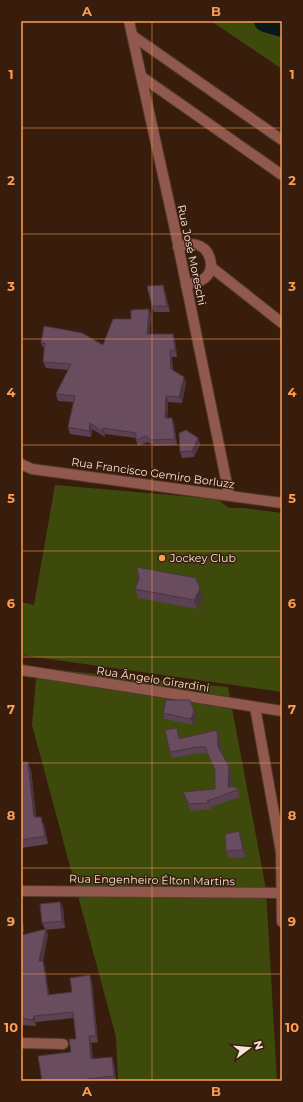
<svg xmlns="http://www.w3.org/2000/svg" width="303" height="1102" font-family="Montserrat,sans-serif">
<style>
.green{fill:#3e4a0c}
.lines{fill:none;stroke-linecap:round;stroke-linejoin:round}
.river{stroke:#08181a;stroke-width:22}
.minor-casing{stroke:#53392a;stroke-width:12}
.minor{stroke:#91584e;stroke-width:10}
.wall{fill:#5b4152}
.shaded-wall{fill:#4a3542}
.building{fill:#6a4c5f;stroke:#4a3542}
.grid{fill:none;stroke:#fc9d53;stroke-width:1;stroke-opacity:0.55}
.poi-dot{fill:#fc9d53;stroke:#381d0d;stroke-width:1.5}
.labels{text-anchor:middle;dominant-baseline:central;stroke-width:3;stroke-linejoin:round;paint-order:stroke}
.street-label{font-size:11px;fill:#f6e3d9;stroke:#381d0d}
.poi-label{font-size:11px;fill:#f6e3d9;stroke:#381d0d;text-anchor:start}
.neatline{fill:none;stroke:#fc9d53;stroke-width:1.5}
.grid-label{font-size:13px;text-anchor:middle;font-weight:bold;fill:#fc9d53}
</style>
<rect width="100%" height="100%" fill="#381d0d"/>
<!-- green -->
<g class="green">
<path d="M211,21H282V69Z"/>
<path d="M55,485L217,499L229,508H243L282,513V692L21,655V602L34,605Z"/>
<path d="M37,668L228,687L266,889L277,1081H118L116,1037L32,725Z"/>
</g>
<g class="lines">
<!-- river -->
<path class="river" d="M265,21L282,26"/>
<defs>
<g id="minor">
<path d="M129,21L174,225L229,494"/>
<path d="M133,36L282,140"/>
<path d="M142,77L282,175"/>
<path d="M178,247C184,245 191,243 197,245C210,248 215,267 207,276C202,282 193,283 186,285"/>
<path d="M211,267L282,323"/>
<path d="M21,464L32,469L282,503"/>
<path d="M21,670L282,711"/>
<path d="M255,707L281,852L282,922"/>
<path d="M21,891L282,893"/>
<path d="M21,1043L63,1044"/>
</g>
</defs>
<!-- minor casing -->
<use href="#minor" class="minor-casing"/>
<!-- minor -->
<use href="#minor" class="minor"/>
</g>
<!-- wall -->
<g class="wall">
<path d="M165,292L170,312H154L152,306Z"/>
<path d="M151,315L149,334H173L175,340L177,357H172L173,371L186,383L182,403L168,402L167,418H172L174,424L177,445L154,446L148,442L138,446L136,440V438L105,434V437L92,429L91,437L70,434L68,427L73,402L58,401L56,394L68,370L46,368L43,362L44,349L41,343L103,345L131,319Z"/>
<path d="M198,438L200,444L194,457L182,458L180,452Z"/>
<path d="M135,589L203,598L197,609L138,598Z"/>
<path d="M163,713L196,717L193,725L165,719Z"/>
<path d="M217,730L220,737L221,751L229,766L231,773V787H237L240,797L210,807L211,809L191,811L183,792L215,789V770L208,754L199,753L172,758L170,752L179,735L180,738Z"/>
<path d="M21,762L31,770L36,817L44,825L48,844L21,848Z"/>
<path d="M239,831L242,838L246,857L229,858L226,851Z"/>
<path d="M60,902L63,908L65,928L46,930L48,935L43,961L45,968L49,995L72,992L90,975L92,982L98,1042L91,1043L93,1059L114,1064L116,1081H42L71,1052L76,1039L74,1018L36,1022V1026L21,1025V960H22L45,929L42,923Z"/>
<path d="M21,910L22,913L24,932L21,933Z"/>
</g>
<!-- shaded-wall -->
<g class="shaded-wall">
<path d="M163,285L165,292L170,312L167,306Z"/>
<path d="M149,309L151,315L149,340L147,334Z"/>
<path d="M173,334L175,340L177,357L175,350Z"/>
<path d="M170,351L172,357L173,376L171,369Z"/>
<path d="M184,377L186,383L182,403L179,397Z"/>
<path d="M166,396L168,402L167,424L165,418Z"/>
<path d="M172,418L174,424L177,445L175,439Z"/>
<path d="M90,423L92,429L91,437L89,431Z"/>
<path d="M103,428L105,434V437L102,431Z"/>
<path d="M198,438L200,444L194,457L192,451Z"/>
<path d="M196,578L203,598L197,609L194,600Z"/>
<path d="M194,711L196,717L193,725L191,719Z"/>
<path d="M217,730L220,737L221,754L218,747Z"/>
<path d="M28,762L31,770L37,825L34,817Z"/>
<path d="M229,766L231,773L230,794L228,787Z"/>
<path d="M41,817L44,825L48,844L45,836Z"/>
<path d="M239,831L242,838L246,857L243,850Z"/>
<path d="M60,902L63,908L65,928L62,921Z"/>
<path d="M21,910L22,913L24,932L22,926Z"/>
<path d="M46,929L48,935L41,967L39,961Z"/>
<path d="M43,961L45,968L50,1001L48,995Z"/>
<path d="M90,975L92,982L98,1042L96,1036Z"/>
<path d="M34,1016L36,1022V1026L33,1020Z"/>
<path d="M89,1036L91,1043L94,1066L91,1059Z"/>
<path d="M112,1057L114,1064L116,1081L114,1076Z"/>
</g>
<!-- building -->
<g class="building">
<path d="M163,285L167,306H152L147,286Z"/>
<path d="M149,309L147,334H173L175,350L170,351L171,369L184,377L179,397L166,396L165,418H172L175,439L151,440L146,436L136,440V433L103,428L102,431L90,423L89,431L68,427L75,396L56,394L71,364L43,362L45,343H41L44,326L82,333L103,345L113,319H131V310Z"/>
<path d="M186,430L198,438L192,451L180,452L179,433Z"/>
<path d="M137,567L196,578L200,589L194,600L135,589L139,579Z"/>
<path d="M166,700H190L194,711L191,719L163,713Z"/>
<path d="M177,728L179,739L217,730L218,747L229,766L228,787H237V790L207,801L209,803L189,804L183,792L215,789V770L205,747H197L170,752L165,730Z"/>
<path d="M21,762H28L34,817H41L45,836L21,840Z"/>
<path d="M239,831L243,850L226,851L225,834Z"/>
<path d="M60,902L62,921L42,923L40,904Z"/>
<path d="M21,916L22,926H21Z"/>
<path d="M46,929L39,961H43L48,995L72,992L70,978L90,975L96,1036H89L91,1059L112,1057L114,1076L87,1079V1081H42L38,1056L71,1052L69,1039H76L73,1012L34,1016L33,1020L21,1018V960H22V935Z"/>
</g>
<!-- grid -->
<path class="grid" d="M152,21V1081M21,128H282M21,234H282M21,339H282M21,445H282M21,551H282M21,657H282M21,763H282M21,868H282M21,974H282"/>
<!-- markers -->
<circle class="poi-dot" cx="162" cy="558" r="4"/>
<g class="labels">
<!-- street labels -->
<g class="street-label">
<text transform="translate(192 255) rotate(78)">Rua José Moreschi</text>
<text transform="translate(153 473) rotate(8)">Rua Francisco Gemiro Borluzz</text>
<text transform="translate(153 679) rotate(9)">Rua Ângelo Girardini</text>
<text transform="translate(152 880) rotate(1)">Rua Engenheiro Élton Martins</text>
</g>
<!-- poi labels -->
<g class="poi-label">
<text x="170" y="558">Jockey Club</text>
</g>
</g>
<!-- border -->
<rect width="303" height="1102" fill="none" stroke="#381d0d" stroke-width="44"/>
<!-- north arrow -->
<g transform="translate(249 1048) rotate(74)" stroke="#381d0d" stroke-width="3" paint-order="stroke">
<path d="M0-3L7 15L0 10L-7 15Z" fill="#f6e3d9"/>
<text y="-6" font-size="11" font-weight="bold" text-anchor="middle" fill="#f6e3d9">N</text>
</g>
<rect x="22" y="22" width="259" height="1058" class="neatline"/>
<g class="grid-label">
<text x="87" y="16">A</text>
<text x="216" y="16">B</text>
<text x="11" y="79">1</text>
<text x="292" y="79">1</text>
<text x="11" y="185">2</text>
<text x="292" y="185">2</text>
<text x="11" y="291">3</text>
<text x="292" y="291">3</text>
<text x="11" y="397">4</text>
<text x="292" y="397">4</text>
<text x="11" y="503">5</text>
<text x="292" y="503">5</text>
<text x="11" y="608">6</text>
<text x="292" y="608">6</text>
<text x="11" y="714">7</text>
<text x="292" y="714">7</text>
<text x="11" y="820">8</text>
<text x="292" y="820">8</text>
<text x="11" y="926">9</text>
<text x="292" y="926">9</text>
<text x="11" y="1032">10</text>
<text x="292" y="1032">10</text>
<text x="87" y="1096">A</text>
<text x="216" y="1096">B</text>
</g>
</svg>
